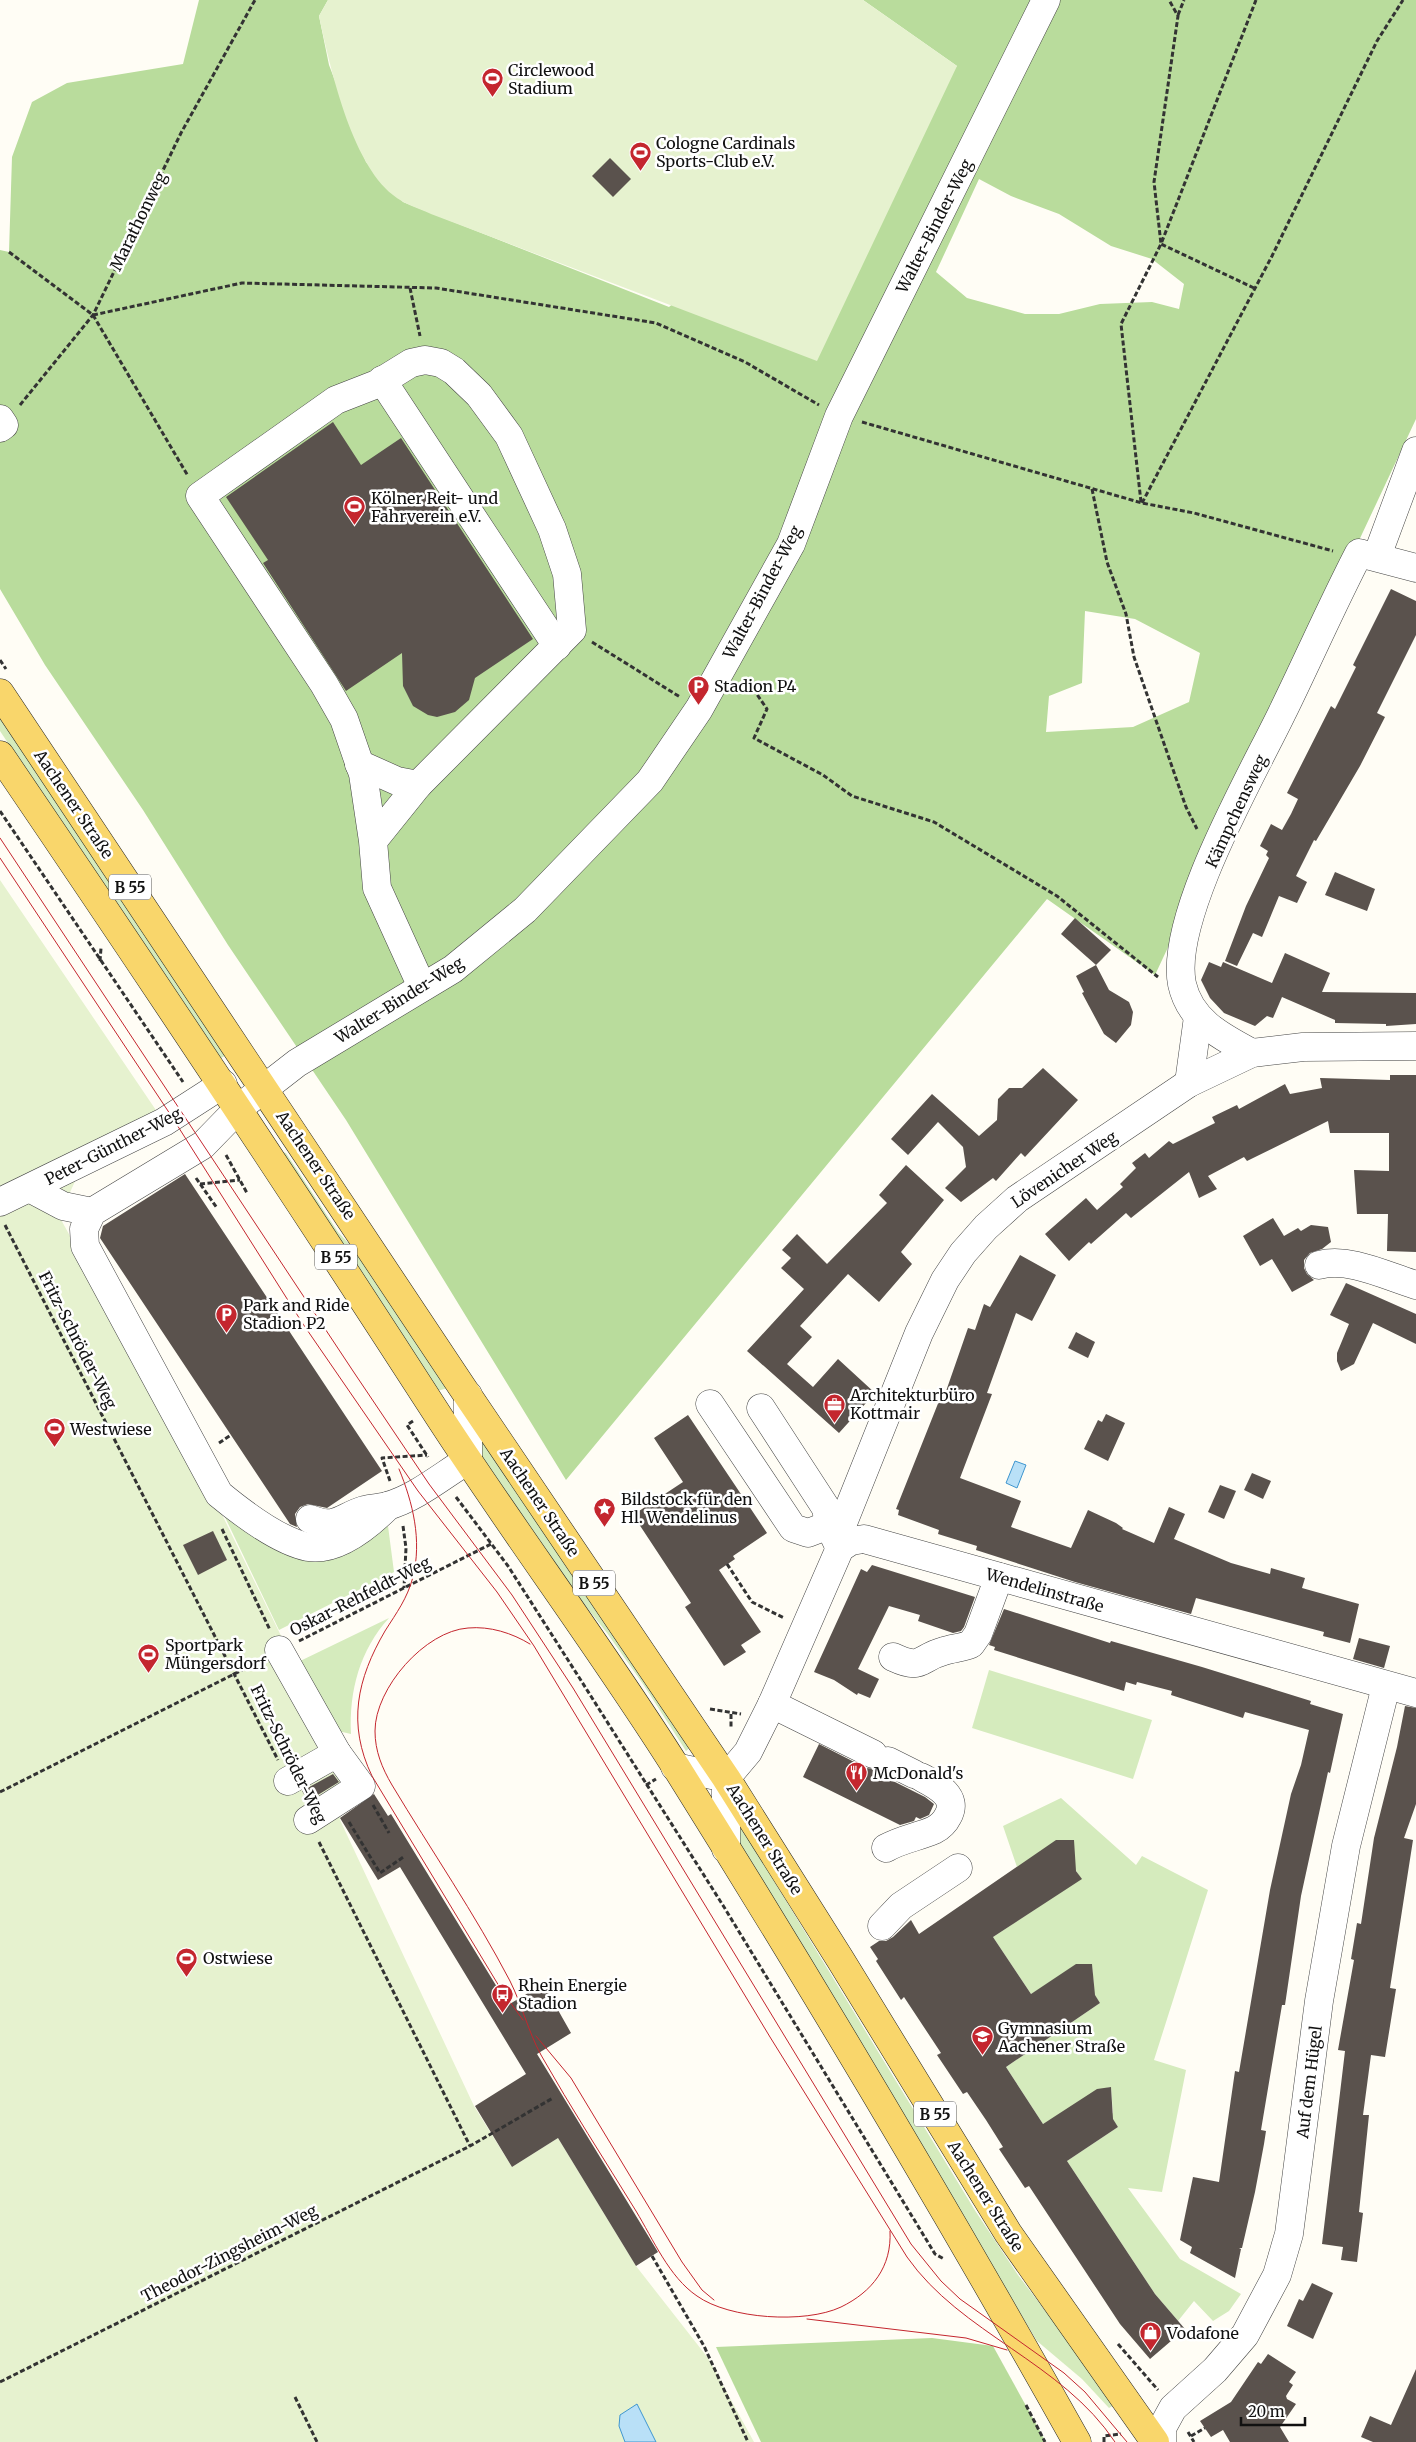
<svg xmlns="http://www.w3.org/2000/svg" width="1416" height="2442" font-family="Merriweather,serif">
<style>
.green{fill:#d5ebbd}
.forest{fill:#b9dc9c;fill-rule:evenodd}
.pitch{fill:#e6f2cf}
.water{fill:#b9e0f7;stroke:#3f96cf}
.building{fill:#5a524d}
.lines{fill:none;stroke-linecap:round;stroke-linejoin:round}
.minor-casing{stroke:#444;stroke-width:29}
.major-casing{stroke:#222;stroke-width:29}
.path{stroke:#333;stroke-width:3;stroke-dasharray:5 2.5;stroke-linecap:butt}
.minor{stroke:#fff;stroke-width:28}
.major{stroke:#f9d66b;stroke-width:28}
.tram{stroke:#c4262e;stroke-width:1}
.labels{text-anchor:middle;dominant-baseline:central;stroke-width:5;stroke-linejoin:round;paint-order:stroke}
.shield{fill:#fff;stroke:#585858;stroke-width:1}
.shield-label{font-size:15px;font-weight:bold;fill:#111}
.poi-label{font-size:16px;fill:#111;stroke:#fff;text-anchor:start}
.street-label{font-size:16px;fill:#111;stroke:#fff}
</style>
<rect width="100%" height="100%" fill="#fffdf5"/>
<!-- green -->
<g class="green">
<path d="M0,705L231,1052L218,1060L0,731Z"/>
<path d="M282,1152L286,1153L338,1232L375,1272L448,1388L437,1391Z"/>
<path d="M482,1434L691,1747L686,1751L643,1684L607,1633L584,1604L476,1449Z"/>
<path d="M222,1511L323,1556L388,1526L394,1572L279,1630Z"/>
<path d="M389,1618C360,1650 349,1690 351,1734L338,1731L296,1663Z"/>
<path d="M989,1670L1152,1720L1133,1779L972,1728Z"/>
<path d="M1061,1798L1136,1865L1142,1856L1208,1890L1154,2060L1186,2070L1162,2192L1128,2188L1180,2259L1241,2294L1229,2311L1213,2321L1194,2301L1178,2321L1155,2294L1067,2161L1118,2127L1110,2115L1113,2113L1111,2087L1102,2089L1043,2124L1006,2067L1100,2003L1092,1991L1094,1988L1092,1964H1083L1031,1994L993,1937L1081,1879L1074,1867H1017L1003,1826Z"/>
<path d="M736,1819L976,2212L1018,2275L1116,2404L1109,2408L1082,2379L1037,2341L740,1851Z"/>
</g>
<!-- forest -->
<g class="forest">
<path d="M199,0H328L319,16L329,65L366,162L403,202L669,307L957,66L863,0H1416V419L1155,975L1047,899L566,1480L346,1120L228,945L143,810L45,665L0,589V250L9,252L12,157L32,102L67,83L183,64ZM979,179L1011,196L1059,214L1111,246L1152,259L1184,284L1179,309L1152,302L1100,304L1059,314H1025L967,298L936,272ZM1085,611L1135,619L1200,653L1189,702L1133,727L1046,732L1049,696L1082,683Z"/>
<path d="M932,2338L993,2346L1046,2442H761L716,2347Z"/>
</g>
<!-- pitch -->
<g class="pitch">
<path d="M328,0H863L957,66L817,361L431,214C418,208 404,204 393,195C351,162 330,67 319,16Z"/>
<path d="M0,880L164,1122L84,1162L59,1216L213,1496L319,1714L345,1754L340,1820L474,2106L512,2167L558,2138L636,2266L708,2358L754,2442H0Z"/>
</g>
<!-- water -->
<g class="water">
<path d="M1015,1461L1026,1465L1017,1488L1006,1483Z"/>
<path d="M637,2404L656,2442H625L619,2426L620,2415Z"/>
</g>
<!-- building -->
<g class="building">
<path d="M610,158L631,179L613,197L592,176Z"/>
<path d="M333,422L361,465L401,438L533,639L475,678L469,700L455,712L437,717L428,715L413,706L403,686L402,653L346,691L263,563L268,560L226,497Z"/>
<path d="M1391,589L1416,601V635L1377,713L1385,717L1360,766L1316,841L1314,840L1296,876L1307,882L1297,903L1279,896L1262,937L1253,933L1237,966L1225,961L1246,906L1269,858L1266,855L1268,851L1260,846L1271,824L1282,830L1291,814L1298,799L1287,793L1331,706L1335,709L1356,667L1353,665Z"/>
<path d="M1335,872L1375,889L1367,911L1325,895Z"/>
<path d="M1075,918L1111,950L1096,965L1061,934Z"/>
<path d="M1285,953L1330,973L1322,992L1416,993V1024L1386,1026V1024L1335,1023V1020L1282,997L1273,1018L1267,1016L1255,1026L1224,1013L1210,998L1201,980L1209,962L1221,967L1223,962L1272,983Z"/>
<path d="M1096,965L1109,990L1129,1002L1133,1012L1131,1025L1116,1043L1104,1034L1082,993L1084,992L1076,976Z"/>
<path d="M1043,1068L1078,1100L1025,1157L1021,1153L996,1181L993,1178L961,1202L945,1188L966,1167L963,1147L938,1122L908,1155L891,1139L932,1094L979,1136L997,1120L998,1099L1009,1088H1022Z"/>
<path d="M1390,1075H1416V1252L1387,1251L1388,1214H1357L1354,1170L1389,1171V1133H1330L1328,1121L1247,1161L1244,1157L1208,1176L1217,1189L1199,1198L1189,1172L1131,1218L1126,1213L1091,1244L1089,1242L1069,1261L1045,1234L1086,1198L1097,1210L1123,1187L1120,1184L1136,1168L1132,1163L1145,1153L1149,1158L1169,1141L1173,1144L1215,1123L1212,1117L1237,1105L1239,1109L1285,1084L1290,1094L1322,1088L1320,1078L1390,1080Z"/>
<path d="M906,1165L944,1200L901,1252L912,1264L879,1302L848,1274L800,1326L812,1337L787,1364L813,1387L838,1359L875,1393L839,1433L747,1351L804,1289L781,1268L791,1258L782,1250L797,1234L827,1264L887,1203L879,1195Z"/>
<path d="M185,1174L382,1471L327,1508L308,1504L300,1507L295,1514L297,1527L290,1524L100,1238L103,1226Z"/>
<path d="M1273,1218L1284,1236L1298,1228L1301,1231L1311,1225L1328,1227L1331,1242L1322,1249L1310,1253L1304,1260V1268L1307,1274L1314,1280L1292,1292L1272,1259L1260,1266L1243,1236Z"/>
<path d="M1020,1255L1056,1275L1032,1321L1016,1313L987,1393L992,1394L960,1478L1021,1501L1011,1527L1071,1548L1088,1510L1116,1523L1123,1528L1122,1529L1154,1543L1169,1507L1185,1514L1174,1539L1231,1563L1270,1574L1271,1568L1305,1578L1302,1588L1359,1604L1350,1643L1323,1636L1324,1632L1196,1598L1191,1614L1075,1582L976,1550L977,1546L938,1534L939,1530L898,1515L899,1510L896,1509L941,1396L944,1397L968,1328L975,1330L984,1304L990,1307Z"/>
<path d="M1346,1283L1416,1314V1344L1373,1323L1354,1364L1341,1371L1337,1361V1353L1349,1324L1330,1315Z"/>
<path d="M1076,1332L1095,1342L1088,1358L1068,1348Z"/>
<path d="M1106,1414L1125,1423L1108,1461L1084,1449L1098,1420L1102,1422Z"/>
<path d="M688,1415L767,1533L733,1556L735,1559L719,1570L761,1632L741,1645L746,1652L724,1666L685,1607L691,1603L633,1515L683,1482L654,1438Z"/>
<path d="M1252,1473L1271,1481L1263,1499L1244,1490Z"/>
<path d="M1220,1485L1236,1491L1224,1519L1208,1512Z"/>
<path d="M213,1531L227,1560L198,1575L183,1545Z"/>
<path d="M872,1565L975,1597L964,1627L961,1631L953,1633L918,1621L920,1615L889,1606L858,1669L879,1679L870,1698L858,1693L857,1695L834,1680L814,1672L861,1569L867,1572Z"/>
<path d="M1004,1609L1110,1643L1111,1641L1202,1667L1311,1701L1310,1704L1343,1714L1330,1773L1328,1772L1301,1896L1285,2005H1282L1261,2130L1266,2131L1264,2144L1255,2192L1242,2248H1239L1241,2249L1235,2278L1190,2253L1192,2247L1180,2240L1193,2177L1219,2182L1235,2071L1239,2072L1270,1890L1291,1794L1301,1765L1309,1730L1245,1712L1243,1718L1171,1695L1172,1691L1137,1682L1136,1685L1126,1682L1124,1691L994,1650L995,1647L989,1645Z"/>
<path d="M1359,1638L1390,1646L1384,1668L1353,1659Z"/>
<path d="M1405,1706L1416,1708V1804L1404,1838L1413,1840L1390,1988L1396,1989L1385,2057L1371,2055L1363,2115H1369L1359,2212L1363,2213L1357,2262L1341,2260L1343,2247L1322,2244L1345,2051L1338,2050L1354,1960L1351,1959L1357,1923L1361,1924L1374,1838L1397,1747Z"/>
<path d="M819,1744L866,1768L875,1769L881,1775L925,1797L934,1804L929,1815L920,1819L916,1817L914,1821L900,1825L803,1777Z"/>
<path d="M333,1774L339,1782L308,1801L302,1791Z"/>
<path d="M374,1794L388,1816L391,1814L508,2005L543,1984L558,2010L571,2033L537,2054L658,2252L636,2266L558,2138L512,2167L475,2106L526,2074L400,1867L378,1880L340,1818Z"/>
<path d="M1056,1840H1074L1076,1871L1082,1879L993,1937L1031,1994L1076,1964H1092L1095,1995L1100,2003L1006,2067L1043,2124L1097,2089L1111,2087L1113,2119L1118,2127L1067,2161L1155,2294L1185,2329L1150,2359L1120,2324L1029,2186L1025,2188L999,2149L1003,2147L986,2120L967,2092L963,2094L937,2055L941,2053L904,1997L901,2000L876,1961L878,1959L870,1947L879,1941H886L893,1937L911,1920L919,1934Z"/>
<path d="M1312,2283L1333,2293L1313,2339L1287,2326L1299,2299L1303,2301Z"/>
<path d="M1268,2354L1296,2372L1289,2382L1293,2385L1286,2396L1287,2399L1296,2404L1280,2427L1289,2442H1230L1223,2430L1211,2437L1200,2421L1231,2402L1258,2362L1261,2364Z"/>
<path d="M1416,2369V2442H1373L1361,2437L1370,2416L1391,2425Z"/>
</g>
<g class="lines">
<defs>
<g id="minor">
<path d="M382,380L557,646"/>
<path d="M0,419L4,425L0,428"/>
<path d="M1377,556L1416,451"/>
<path d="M359,764L397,781L418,785"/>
<path d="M373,841L363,774L344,719L324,684L200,496L336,400L377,384L411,363L425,360L441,363L454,371L479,395L509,436L552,529L567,574L572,630L418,785L373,841L377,888L422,987"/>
<path d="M1252,1053C1222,1037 1190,1021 1182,984C1169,918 1252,775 1282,713C1308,660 1332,605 1359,553L1416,568"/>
<path d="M1189,1083L1198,1017"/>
<path d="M31,1189L63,1206L92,1212"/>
<path d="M0,1202L164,1122L223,1084"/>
<path d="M1319,1265C1350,1257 1386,1276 1416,1285"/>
<path d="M710,1404L793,1528L808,1533L829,1525"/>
<path d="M761,1408L826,1508L829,1525L837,1542"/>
<path d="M388,1506C370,1524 337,1552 308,1547C278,1541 242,1513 219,1494L85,1246L84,1229L92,1212L203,1145L239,1108L297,1063L453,969L525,910L650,781L699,709L791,544L839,416L1046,0"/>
<path d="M310,1519C336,1530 341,1517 364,1510C372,1508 380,1508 387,1506C416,1498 443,1475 468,1460V1395"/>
<path d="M840,1548L843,1523L919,1333L945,1280L963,1253L986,1227L1017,1199L1189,1083L1252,1053L1303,1047L1416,1046"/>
<path d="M279,1650L337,1753L361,1786L308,1820"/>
<path d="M893,1657C923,1671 918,1658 944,1651C953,1648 962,1648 971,1644L978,1634L999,1577"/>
<path d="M772,1704L873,1754"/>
<path d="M888,1761L914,1774"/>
<path d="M675,1767L726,1778"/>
<path d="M288,1781L337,1753"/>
<path d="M886,1848C902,1839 918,1837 934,1830C940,1827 945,1822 948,1816C959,1796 936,1785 921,1777"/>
<path d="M726,1849V1778L748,1752L772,1704L840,1548L851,1541L864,1539L1416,1693"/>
<path d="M882,1926L901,1906L958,1868"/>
<path d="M1162,2442V2428L1173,2408L1215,2370L1245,2335L1277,2275L1289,2234L1319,2001L1346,1846L1386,1686"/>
</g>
<g id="major">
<path d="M0,693L462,1387L726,1778L840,1959L1008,2233L1155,2442"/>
<path d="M0,755C147,971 292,1189 434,1409C512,1530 599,1645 676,1767C815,1989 949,2214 1077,2442"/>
</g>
</defs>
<!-- minor casing -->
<use href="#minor" class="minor-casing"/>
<!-- major casing -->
<use href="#major" class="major-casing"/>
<!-- path -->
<g class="path">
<path d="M1178,15L1184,0"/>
<path d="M9,252L93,315L188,476"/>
<path d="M410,288L420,336"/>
<path d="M1254,288L1161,244L1256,0"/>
<path d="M93,315L242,283L436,288L656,323L745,362L819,405"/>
<path d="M20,405L93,315L181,133L255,0"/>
<path d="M862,422L1142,503L1194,513L1333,551"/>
<path d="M1092,489L1107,562L1126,614L1134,657L1186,807L1197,829"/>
<path d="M1141,502L1121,324L1161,244L1154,182L1178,16L1169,0"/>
<path d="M1142,503L1272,256L1377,41L1403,0"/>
<path d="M592,642L680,697"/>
<path d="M0,660L6,669"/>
<path d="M738,684L756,693L767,709L754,738L823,775L852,796L934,822L1057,896L1158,977"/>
<path d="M0,811L183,1082"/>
<path d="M100,961L101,948"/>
<path d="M226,1155L247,1193"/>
<path d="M196,1178L217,1208"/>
<path d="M200,1184L240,1180"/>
<path d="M5,1225L278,1760"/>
<path d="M413,1421L407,1425L428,1457"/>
<path d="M219,1443L231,1435"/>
<path d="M390,1481L382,1458L427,1455"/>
<path d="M456,1497L508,1566L582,1682L724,1907L935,2254L944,2259"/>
<path d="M403,1526L406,1548L404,1588"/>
<path d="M222,1529L270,1630"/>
<path d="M727,1564L752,1602L784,1618"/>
<path d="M299,1641L491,1544"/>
<path d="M710,1709L741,1714"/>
<path d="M731,1714V1729"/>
<path d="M646,1785L656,1779"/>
<path d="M0,1792L258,1662"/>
<path d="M373,1805L389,1833"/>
<path d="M349,1822L380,1873L405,1856"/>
<path d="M319,1842L470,2146"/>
<path d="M652,2256L704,2346L748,2442"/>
<path d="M1118,2344L1158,2390"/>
<path d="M0,2382L470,2146L553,2098"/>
<path d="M295,2397L317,2442"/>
<path d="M1026,2405L1045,2442"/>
<path d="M1188,2432L1194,2442"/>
<path d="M1191,2436L1205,2428"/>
<path d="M1104,2442V2436L1121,2434"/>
</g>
<!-- minor -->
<use href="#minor" class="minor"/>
<!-- major -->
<use href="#major" class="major"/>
<!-- tram -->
<g class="tram">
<path d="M0,838L353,1371L429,1484L512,1595L573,1688L911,2244L941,2281L960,2299L1064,2373L1085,2392L1127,2442"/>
<path d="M0,858L172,1117L303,1324L418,1491L497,1592L534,1646L770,2037L907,2257C961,2334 1062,2362 1115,2442"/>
<path d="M399,1469C413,1503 422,1540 413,1577C407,1599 397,1612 385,1631C357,1679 347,1724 372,1776L502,1991L523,2020"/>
<path d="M530,1644C512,1633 490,1626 468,1628C425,1631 375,1688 375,1731C375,1751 382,1768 392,1785C431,1850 475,1914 510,1981C522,2005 528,2031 541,2055C571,2108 604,2159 636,2211C653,2239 669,2277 697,2296C729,2319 805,2324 841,2307C872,2292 892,2267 890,2231"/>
<path d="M536,2036L571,2078L682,2262L702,2290L714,2300"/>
<path d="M807,2319L966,2338L1007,2350"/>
</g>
</g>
<!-- icons -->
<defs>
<symbol id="stadium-pin" viewBox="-11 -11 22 30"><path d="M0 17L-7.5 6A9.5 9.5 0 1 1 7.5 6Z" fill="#c4262e" stroke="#fff"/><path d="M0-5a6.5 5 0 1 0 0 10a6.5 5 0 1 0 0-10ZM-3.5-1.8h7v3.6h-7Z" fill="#fff"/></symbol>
<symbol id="parking-pin" viewBox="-11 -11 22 30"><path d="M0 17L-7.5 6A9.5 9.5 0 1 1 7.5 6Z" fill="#c4262e" stroke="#fff"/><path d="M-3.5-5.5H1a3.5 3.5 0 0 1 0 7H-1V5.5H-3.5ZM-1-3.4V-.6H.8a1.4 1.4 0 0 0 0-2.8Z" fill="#fff"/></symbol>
<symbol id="office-pin" viewBox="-11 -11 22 30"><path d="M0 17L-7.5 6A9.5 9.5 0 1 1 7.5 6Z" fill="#c4262e" stroke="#fff"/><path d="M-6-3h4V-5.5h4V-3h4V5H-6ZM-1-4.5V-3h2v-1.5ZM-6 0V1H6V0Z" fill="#fff"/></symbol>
<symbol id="sight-pin" viewBox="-11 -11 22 30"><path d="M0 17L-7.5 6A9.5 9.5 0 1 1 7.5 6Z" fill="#c4262e" stroke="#fff"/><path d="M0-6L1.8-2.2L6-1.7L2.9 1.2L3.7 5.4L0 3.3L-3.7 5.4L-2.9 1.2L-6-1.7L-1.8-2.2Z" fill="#fff"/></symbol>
<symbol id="restaurant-pin" viewBox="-11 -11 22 30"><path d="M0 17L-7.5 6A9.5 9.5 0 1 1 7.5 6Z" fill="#c4262e" stroke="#fff"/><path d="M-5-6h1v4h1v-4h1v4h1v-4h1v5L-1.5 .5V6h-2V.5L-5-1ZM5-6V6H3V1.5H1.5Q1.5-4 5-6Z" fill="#fff"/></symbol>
<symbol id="bus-pin" viewBox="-11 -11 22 30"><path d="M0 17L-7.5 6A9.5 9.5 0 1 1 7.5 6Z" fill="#c4262e" stroke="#fff"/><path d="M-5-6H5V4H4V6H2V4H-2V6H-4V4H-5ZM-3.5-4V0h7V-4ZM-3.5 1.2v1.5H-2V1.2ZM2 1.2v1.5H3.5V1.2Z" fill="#fff"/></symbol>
<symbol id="school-pin" viewBox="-11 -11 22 30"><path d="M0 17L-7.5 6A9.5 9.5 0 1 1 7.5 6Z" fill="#c4262e" stroke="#fff"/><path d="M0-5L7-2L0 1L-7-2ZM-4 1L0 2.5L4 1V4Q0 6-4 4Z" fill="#fff"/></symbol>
<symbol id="shop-pin" viewBox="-11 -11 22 30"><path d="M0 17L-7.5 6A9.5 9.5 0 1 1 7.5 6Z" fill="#c4262e" stroke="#fff"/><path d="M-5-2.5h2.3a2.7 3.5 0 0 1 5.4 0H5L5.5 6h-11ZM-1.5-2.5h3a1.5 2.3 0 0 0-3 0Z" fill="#fff"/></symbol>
</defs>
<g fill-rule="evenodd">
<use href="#stadium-pin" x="480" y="66" width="25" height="34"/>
<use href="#stadium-pin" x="628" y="140" width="25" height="34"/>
<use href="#stadium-pin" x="342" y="494" width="25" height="34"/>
<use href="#parking-pin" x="686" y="674" width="25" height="34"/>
<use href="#parking-pin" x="214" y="1302" width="25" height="34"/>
<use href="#office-pin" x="822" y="1392" width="25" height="34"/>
<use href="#stadium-pin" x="42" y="1416" width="25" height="34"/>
<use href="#sight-pin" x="592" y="1496" width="25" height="34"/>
<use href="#stadium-pin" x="136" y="1642" width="25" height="34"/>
<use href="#restaurant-pin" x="844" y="1760" width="25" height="34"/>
<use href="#stadium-pin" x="174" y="1946" width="25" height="34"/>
<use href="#bus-pin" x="490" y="1982" width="25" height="34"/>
<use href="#school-pin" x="970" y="2024" width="25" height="34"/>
<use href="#shop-pin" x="1138" y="2320" width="25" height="34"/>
</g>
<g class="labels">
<!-- shield labels -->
<g class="shield">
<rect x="109" y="874.5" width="42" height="25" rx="4"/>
<rect x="315" y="1244.5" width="42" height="25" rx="4"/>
<rect x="573" y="1570.5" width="42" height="25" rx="4"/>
<rect x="914" y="2101.5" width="42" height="25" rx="4"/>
</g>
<g class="shield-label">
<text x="130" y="887">B 55</text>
<text x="336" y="1257">B 55</text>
<text x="594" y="1583">B 55</text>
<text x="935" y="2114">B 55</text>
</g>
<!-- poi labels -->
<g class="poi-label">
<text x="508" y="70">Circlewood<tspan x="508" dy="18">Stadium</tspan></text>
<text x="656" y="143">Cologne Cardinals<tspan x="656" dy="18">Sports-Club e.V.</tspan></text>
<text x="371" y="498">Kölner Reit- und<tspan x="371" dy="18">Fahrverein e.V.</tspan></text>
<text x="714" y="686">Stadion P4</text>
<text x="243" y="1305">Park and Ride<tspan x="243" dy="18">Stadion P2</tspan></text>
<text x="850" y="1395">Architekturbüro<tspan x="850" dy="18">Kottmair</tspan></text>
<text x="70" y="1429">Westwiese</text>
<text x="621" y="1499">Bildstock für den<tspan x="621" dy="18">Hl. Wendelinus</tspan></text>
<text x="165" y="1645">Sportpark<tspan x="165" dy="18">Müngersdorf</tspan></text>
<text x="873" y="1773">McDonald's</text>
<text x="203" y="1958">Ostwiese</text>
<text x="518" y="1985">Rhein Energie<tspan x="518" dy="18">Stadion</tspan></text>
<text x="998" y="2028">Gymnasium<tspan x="998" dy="18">Aachener Straße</tspan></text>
<text x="1167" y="2333">Vodafone</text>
</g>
<!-- street labels -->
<g class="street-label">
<text transform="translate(138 221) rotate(-64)">Marathonweg</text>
<text transform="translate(934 226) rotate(-63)">Walter-Binder-Weg</text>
<text transform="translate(762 592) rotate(-62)">Walter-Binder-Weg</text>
<text transform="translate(74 804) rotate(56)">Aachener Straße</text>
<text transform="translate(1236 811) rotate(-65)">Kämpchensweg</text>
<text transform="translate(399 1000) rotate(-32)">Walter-Binder-Weg</text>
<text transform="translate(113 1146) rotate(-27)">Peter-Günther-Weg</text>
<text transform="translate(316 1165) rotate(56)">Aachener Straße</text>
<text transform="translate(1064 1169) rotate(-34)">Lövenicher Weg</text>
<text transform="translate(78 1340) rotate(63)">Fritz-Schröder-Weg</text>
<text transform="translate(540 1502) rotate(56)">Aachener Straße</text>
<text transform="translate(1045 1590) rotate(16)">Wendelinstraße</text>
<text transform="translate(360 1596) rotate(-27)">Oskar-Rehfeldt-Weg</text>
<text transform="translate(289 1754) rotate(64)">Fritz-Schröder-Weg</text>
<text transform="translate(765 1839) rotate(58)">Aachener Straße</text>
<text transform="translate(1309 2082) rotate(-83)">Auf dem Hügel</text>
<text transform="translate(986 2196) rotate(58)">Aachener Straße</text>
<text transform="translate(229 2253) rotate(-27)">Theodor-Zingsheim-Weg</text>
</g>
</g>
<!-- scale -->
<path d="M1241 2417v8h64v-8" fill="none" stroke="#111111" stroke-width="2.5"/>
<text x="1248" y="2417" font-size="15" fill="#111111" stroke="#ffffff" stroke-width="4" paint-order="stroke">20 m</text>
</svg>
